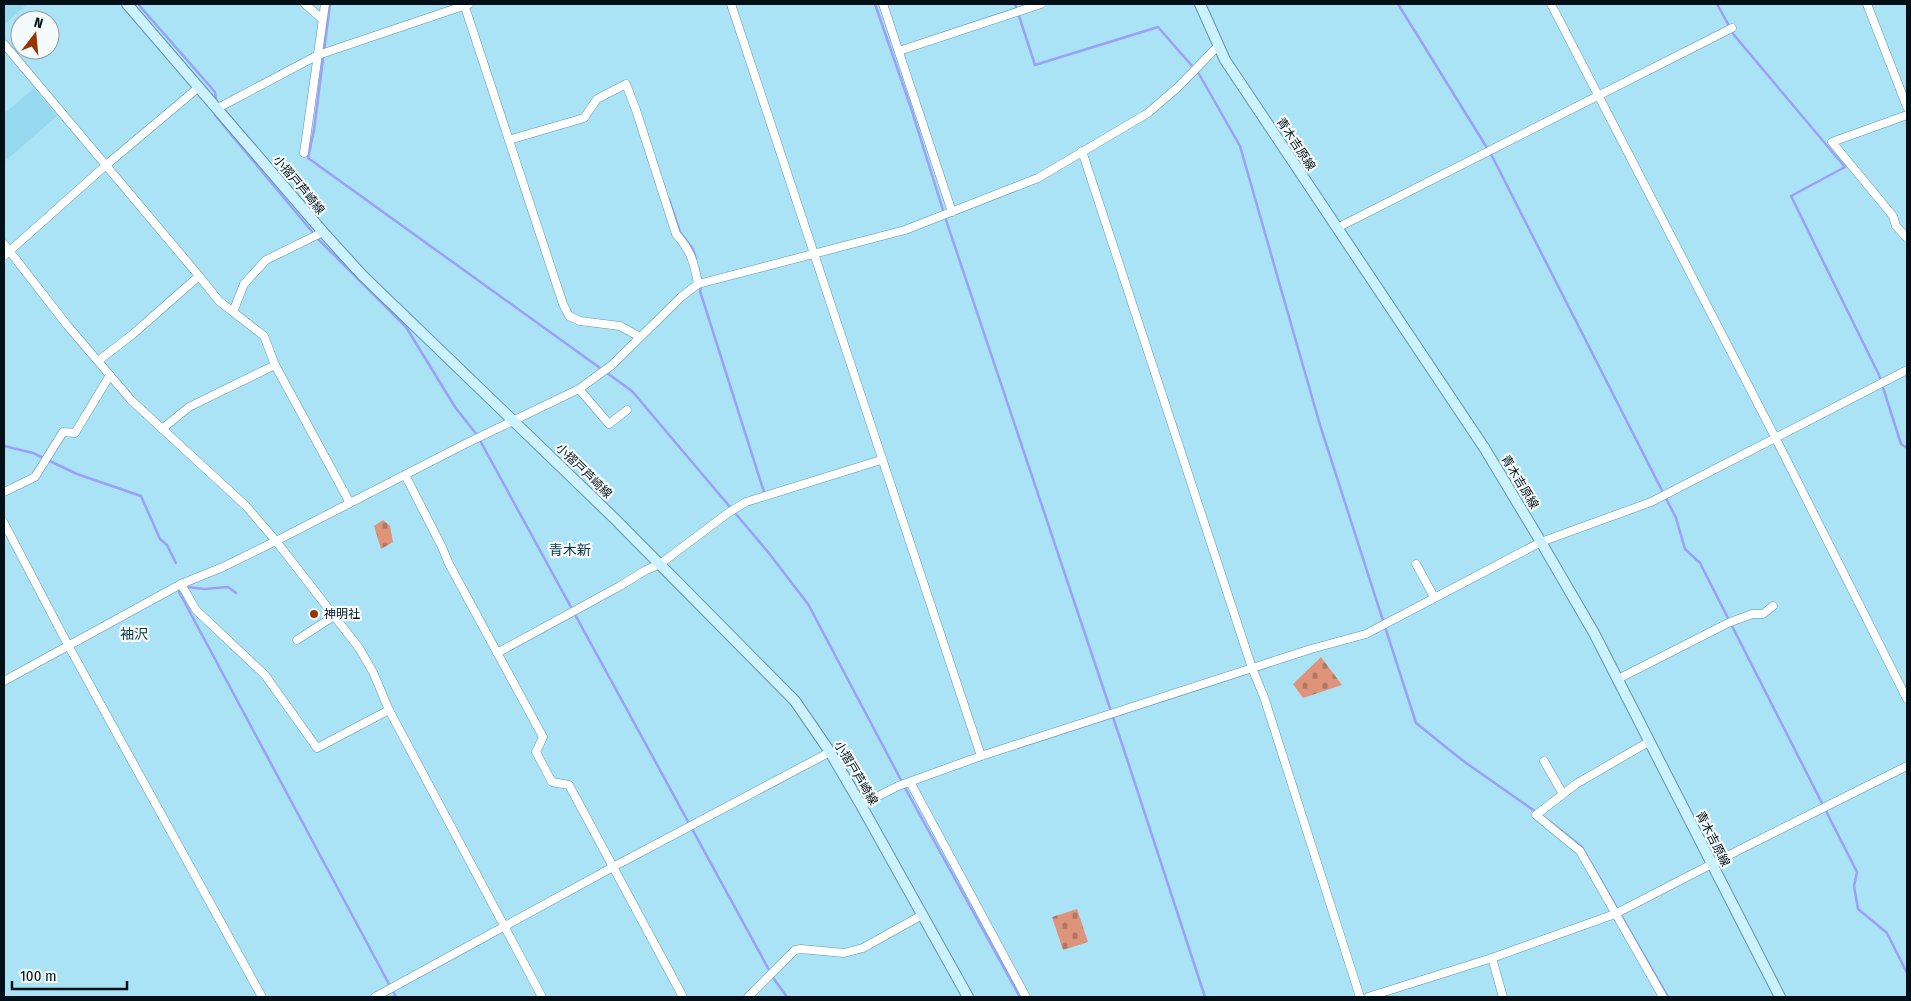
<svg xmlns="http://www.w3.org/2000/svg" width="1911" height="1001" font-family="'Fira Sans Condensed','Noto Sans JP',sans-serif">
<style>
.built{fill:#96d8ed}
.cemetery{fill:url(#cemetery-stones)}
.lines{fill:none;stroke-linecap:round;stroke-linejoin:round}
.stream{stroke:#9ba0f8;stroke-width:2.5}
.minor-casing{stroke:#6197a8;stroke-width:9}
.secondary-casing{stroke:#6197a8;stroke-width:12}
.minor{stroke:#fff;stroke-width:8}
.secondary{stroke:#ccf2fe;stroke-width:10}
.poi-dot{fill:#983402;stroke:#f5fbfd;stroke-width:2}
.labels{text-anchor:middle;dominant-baseline:central;stroke-width:4.5;stroke-linejoin:round;paint-order:stroke}
.street-label{font-size:12px;fill:#001016;stroke:#f5fbfd}
.poi-label{font-size:12px;fill:#001016;stroke:#f5fbfd;text-anchor:start}
.neighbourhood-label{font-size:14px;fill:#0b3742;stroke:#f5fbfd}
</style>
<defs>
<pattern id="cemetery-stones" width="16" height="16" patternUnits="userSpaceOnUse" patternTransform="scale(1.25)"><rect width="16" height="16" fill="#de947a"/><path d="M2 7V4a2 2 0 0 1 4 0v3zM10 15v-3a2 2 0 0 1 4 0v3z" fill="#b27763"/></pattern>
</defs>
<rect width="100%" height="100%" fill="#abe3f6"/>
<!-- built -->
<g class="built">
<path d="M4,4H27L4,25Z"/>
<path d="M34,88L57,116L4,162V114Z"/>
</g>
<!-- cemetery -->
<g class="cemetery">
<path d="M383,520L390,526L393,542L381,549L374,526Z"/>
<path d="M1321,657L1342,685L1303,698L1293,684Z"/>
<path d="M1077,909L1088,942L1063,950L1052,917Z"/>
</g>
<g class="lines">
<!-- stream -->
<g class="stream">
<path d="M138,4L215,92L216,101"/>
<path d="M330,4L314,130L308,158L632,391L768,552L808,604L910,797L1020,997"/>
<path d="M875,4L911,108L948,226L1124,750L1205,997"/>
<path d="M1015,4L1035,65L1158,27L1199,74L1240,146L1320,425L1416,723L1462,760L1536,812"/>
<path d="M1398,4L1492,156L1676,518L1685,549L1700,563L1857,872L1854,886L1858,909L1887,933L1907,973"/>
<path d="M1717,4L1734,35L1845,167L1791,196L1879,375L1901,444L1907,448"/>
<path d="M215,112V115L319,240L406,327L455,407L477,435L774,979L787,997"/>
<path d="M669,199L680,232L693,249L696,259"/>
<path d="M698,267L701,281"/>
<path d="M701,286L700,291L764,492"/>
<path d="M4,446L33,453L77,474L141,496L160,539L167,545L176,563"/>
<path d="M188,587L204,589L228,587L236,593"/>
<path d="M178,590L396,997"/>
<path d="M1549,821L1582,847L1668,997"/>
</g>
<defs>
<g id="minor">
<path d="M305,4L322,19"/>
<path d="M464,4L563,304L569,316L580,321L620,326L640,337"/>
<path d="M731,4L981,756"/>
<path d="M883,4L952,212"/>
<path d="M1551,4L1775,437L1907,699"/>
<path d="M1867,4L1907,107"/>
<path d="M4,44L199,276"/>
<path d="M899,51L1041,4"/>
<path d="M218,108L318,55L469,4"/>
<path d="M1907,115L1832,142L1893,216L1896,226L1907,238"/>
<path d="M509,140L584,118L597,99L626,84L636,110L676,234C691,251 694,262 698,284"/>
<path d="M1082,151L1252,668L1264,697L1360,997"/>
<path d="M304,153L325,4"/>
<path d="M1337,228L1732,28"/>
<path d="M4,244L67,325L131,400L246,506L276,541L359,648L373,672L389,710L542,997"/>
<path d="M4,256L105,166L199,87"/>
<path d="M233,312L244,284L266,260L323,232"/>
<path d="M98,361L133,334L199,276L219,301L264,336L275,365L189,407L162,429"/>
<path d="M275,365L350,503"/>
<path d="M579,389L609,424L627,410"/>
<path d="M405,475L442,547L449,564L543,737L536,752L552,782L569,785L683,997"/>
<path d="M4,492L35,477L63,432L75,433L110,375"/>
<path d="M4,523L68,645L262,997"/>
<path d="M1416,564L1434,597"/>
<path d="M181,584L196,610L265,675L317,748L389,710"/>
<path d="M297,640L334,616"/>
<path d="M497,653L620,586L646,570L660,564L728,513L746,502L881,460"/>
<path d="M1618,679L1728,623L1752,614H1763L1773,606"/>
<path d="M4,681L181,584L223,567L276,541L463,445L579,389L612,365L681,297L698,284L905,230L1038,178L1148,113L1178,87L1218,46"/>
<path d="M1650,741L1576,784L1536,815L1580,851L1663,997"/>
<path d="M1544,761L1563,794"/>
<path d="M910,782L1026,997"/>
<path d="M861,805L898,786L981,756L1311,649L1366,634L1541,542L1651,502L1907,370"/>
<path d="M1492,958L1503,997"/>
<path d="M375,997L613,867L830,752"/>
<path d="M748,997L795,950L801,949L844,953L863,948L922,915"/>
<path d="M1368,997L1492,958L1615,914L1741,849L1907,766"/>
</g>
<g id="secondary">
<path d="M127,4L323,232L362,275L614,518L795,701L830,752L861,805L968,997"/>
<path d="M1200,4L1225,60L1485,449L1541,542L1594,633L1780,997"/>
</g>
</defs>
<!-- minor casing -->
<use href="#minor" class="minor-casing"/>
<!-- secondary casing -->
<use href="#secondary" class="secondary-casing"/>
<!-- minor -->
<use href="#minor" class="minor"/>
<!-- secondary -->
<use href="#secondary" class="secondary"/>
</g>
<!-- markers -->
<circle class="poi-dot" cx="314" cy="614" r="5"/>
<g class="labels">
<!-- street labels -->
<g class="street-label">
<text transform="translate(1296 144) rotate(57)">青木吉原線</text>
<text transform="translate(299 185) rotate(50)">小摺戸芦崎線</text>
<text transform="translate(584 471) rotate(44)">小摺戸芦崎線</text>
<text transform="translate(1520 482) rotate(59)">青木吉原線</text>
<text transform="translate(856 773) rotate(59)">小摺戸芦崎線</text>
<text transform="translate(1713 839) rotate(63)">青木吉原線</text>
</g>
<!-- poi labels -->
<g class="poi-label">
<text x="324" y="614">神明社</text>
</g>
<!-- neighbourhood labels -->
<g class="neighbourhood-label">
<text x="570" y="550">青木新</text>
<text x="134" y="634">袖沢</text>
</g>
</g>
<!-- border -->
<rect width="1911" height="1001" fill="none" stroke="#001016" stroke-width="10"/>
<!-- north arrow -->
<g transform="translate(35 35) rotate(16)"><circle r="24" fill="#f5fbfd" stroke="#939da1"/>
<path d="M0-4L9 19L0 12L-9 19Z" fill="#983402"/>
<text y="-8" font-size="14" font-weight="bold" text-anchor="middle" fill="#001016">N</text>
</g>
<!-- scale -->
<path d="M12 981v8h115v-8" fill="none" stroke="#001016" stroke-width="2.5"/>
<text x="20" y="981" font-size="15" fill="#001016" stroke="#f5fbfd" stroke-width="4" paint-order="stroke">100 m</text>
</svg>
